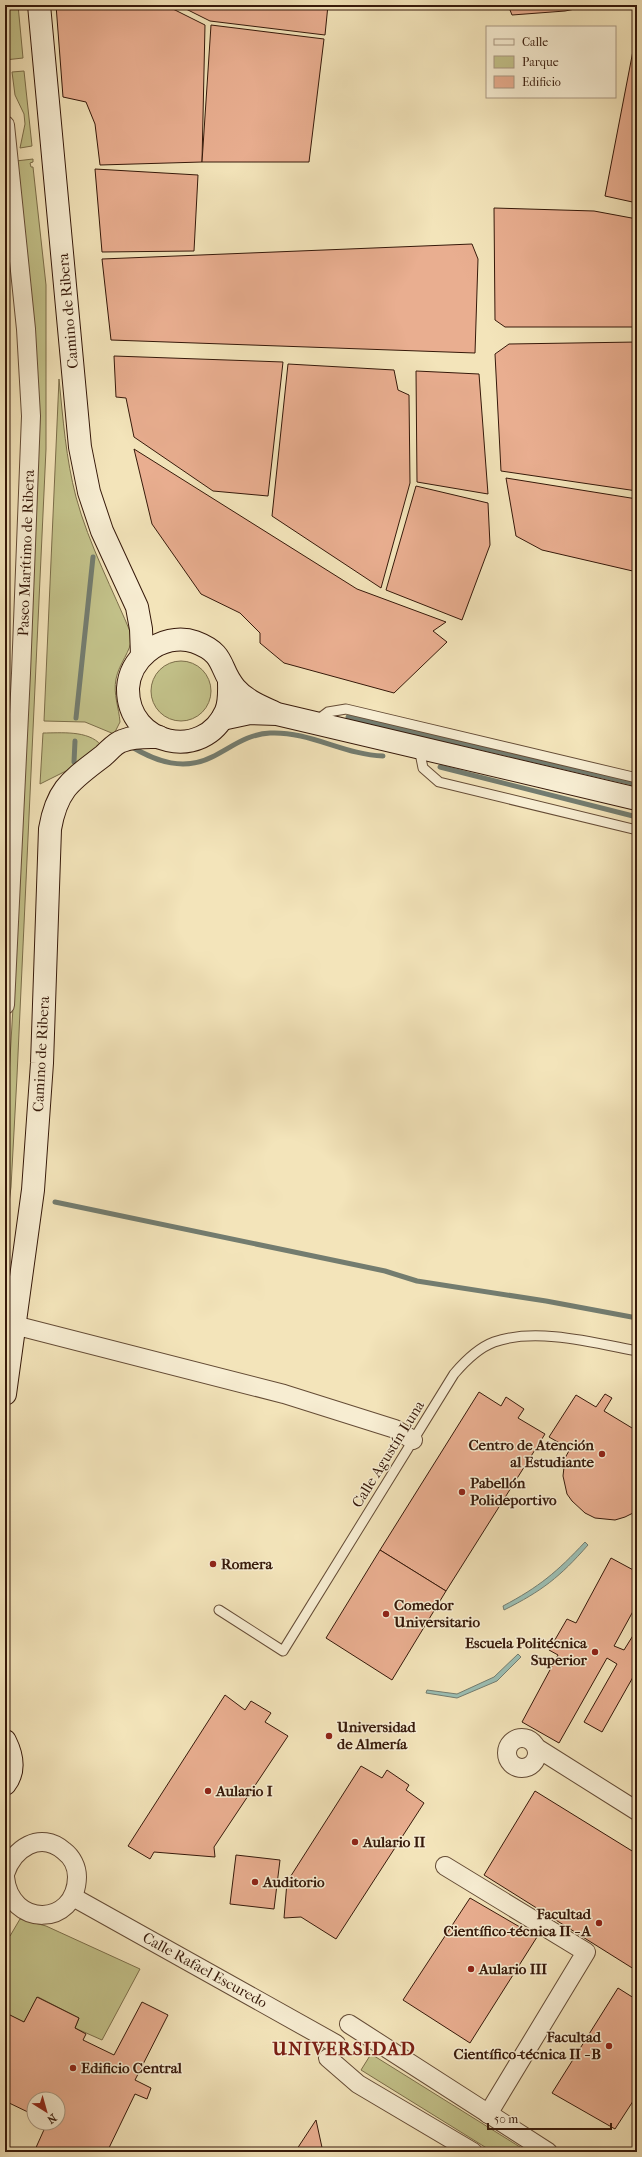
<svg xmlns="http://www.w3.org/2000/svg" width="642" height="2157" font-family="'IM FELL French Canon',serif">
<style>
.green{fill:#c3c28a;stroke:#7c6e4a}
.water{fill:#9bbeb3;stroke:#737c6f}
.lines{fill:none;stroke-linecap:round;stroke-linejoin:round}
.stream{stroke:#737c6f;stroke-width:5}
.building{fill:#e9ae90;stroke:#36190a}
.lane-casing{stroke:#654c36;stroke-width:11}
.street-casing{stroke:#654c36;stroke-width:20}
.secondary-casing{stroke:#36190a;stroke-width:24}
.lane{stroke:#f7edd2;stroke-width:9}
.street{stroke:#f7edd2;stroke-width:18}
.secondary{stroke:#f7edd2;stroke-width:22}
.poi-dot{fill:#8f2418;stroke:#f7edd2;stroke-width:1.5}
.labels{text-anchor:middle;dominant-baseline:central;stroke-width:3;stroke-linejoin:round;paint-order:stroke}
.street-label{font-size:15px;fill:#36190a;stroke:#f7edd2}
.poi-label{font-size:15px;font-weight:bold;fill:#36190a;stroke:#f7edd2;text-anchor:start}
.district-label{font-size:19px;font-weight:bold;letter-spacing:1px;fill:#7a1f14;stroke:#f7edd2}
</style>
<rect width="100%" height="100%" fill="#f3e4ba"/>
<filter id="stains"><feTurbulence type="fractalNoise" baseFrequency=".005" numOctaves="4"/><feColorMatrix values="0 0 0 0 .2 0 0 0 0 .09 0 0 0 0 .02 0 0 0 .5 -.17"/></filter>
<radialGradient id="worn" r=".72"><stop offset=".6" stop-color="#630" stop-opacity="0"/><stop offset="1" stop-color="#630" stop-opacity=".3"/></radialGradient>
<!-- green -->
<g class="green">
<path d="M5,5H18L23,58L5,60Z"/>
<path d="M24,71L32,146L20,148L25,124L24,114L15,95L12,72Z"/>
<path d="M33,159V162L30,163L31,167H33L46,285V449L17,1076L11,1187L5,1235V1144L17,939L38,454L16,161Z"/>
<path d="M59,379C63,419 66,459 76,497C89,545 113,590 132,636C131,652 119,663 116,679C113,694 119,708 120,722L114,734L85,722L44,721Z"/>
<circle cx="181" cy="691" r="30"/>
<path d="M43,733C61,733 88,730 101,745L68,770L40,784Z"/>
<path d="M20,1919L46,1926L140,1969L102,2040L75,2028L79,2018L38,1997L24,2022L5,2013V1934L10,1936Z"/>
<path d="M371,2054L528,2152H493L361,2070Z"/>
</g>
<!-- water -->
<g class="water">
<path d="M585,1542L588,1545C560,1577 542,1591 504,1610L503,1606C539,1587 557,1572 585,1542Z"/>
<path d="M518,1654L521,1657L497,1681L457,1698L426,1693L427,1690L457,1694L494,1677Z"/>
</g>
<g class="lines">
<!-- stream -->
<g class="stream">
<path d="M348,717L637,784"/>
<path d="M76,718L93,557"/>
<path d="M132,747C157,762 184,771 212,757C232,747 247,734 270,733C309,731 345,755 383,756"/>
<path d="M74,762L75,741"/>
<path d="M440,767L637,817"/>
<path d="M55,1202L385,1271L417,1281L546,1301L637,1318"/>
</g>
</g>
<!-- building -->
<g class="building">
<path d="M56,5H165L205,25L202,162L100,165L95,124L86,102L63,97Z"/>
<path d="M178,5H328L325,35L210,21Z"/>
<path d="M484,5H502L500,9Z"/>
<path d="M508,5H595L565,11L512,15Z"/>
<path d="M211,25L324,39L309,162H202Z"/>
<path d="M637,30V203L605,196Z"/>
<path d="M95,169L198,175L194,251L102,252Z"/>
<path d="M494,208L594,211L637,219V327H505L495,320Z"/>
<path d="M472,244L478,259L475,353L111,340L102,259Z"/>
<path d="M637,342V491L501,471L495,354L509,344Z"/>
<path d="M114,356L283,362L268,496L213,491L134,437L126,398L116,397Z"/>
<path d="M288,364L394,370L398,390L409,395L410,483L381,588L272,516Z"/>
<path d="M416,371L479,374L488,494L417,482Z"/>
<path d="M134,449L357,589L446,622L433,631L447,642L394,693L284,663L260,643V633L240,613L201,594L152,524Z"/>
<path d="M506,478L637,499V572L542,550L516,536Z"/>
<path d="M416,486L488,503L490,545L462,620L386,590Z"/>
<path d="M479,1392L501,1406L506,1397L524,1409L518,1418L545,1434L446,1591L380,1550Z"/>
<path d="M605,1394L612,1398L604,1411L637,1431V1511L625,1517L615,1520L595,1518L585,1513L572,1501L567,1494L563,1476L565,1458L570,1449L549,1437L576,1395L596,1407Z"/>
<path d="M380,1550L446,1591L392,1680L326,1638Z"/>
<path d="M611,1558L637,1572V1604L614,1646L624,1650L637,1629V1670L602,1732L584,1722L617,1664L607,1658L559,1743L522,1722L558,1655L549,1650L567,1619L576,1623Z"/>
<path d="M225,1695L245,1710L251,1701L271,1713L265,1722L288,1736L214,1847L215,1857L154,1852L150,1859L128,1846Z"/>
<path d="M361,1766L382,1778L387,1770L409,1785L406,1790L424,1803L336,1939L301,1917L284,1918L287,1882Z"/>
<path d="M535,1791L637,1854V1971L484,1875Z"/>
<path d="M236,1855L280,1860L274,1909L230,1904Z"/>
<path d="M470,1898L537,1937L470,2043L403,2000Z"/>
<path d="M618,1988L637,2000V2095L615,2129L552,2093Z"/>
<path d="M37,1997L79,2018L75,2028L86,2034L83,2040L114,2055L142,2002L168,2015L135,2080L151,2088L147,2099L135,2094L107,2152H34L47,2123H58V2099H34L32,2114L5,2101V2016L6,2013L24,2022Z"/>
<path d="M316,2120L323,2152H295Z"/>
</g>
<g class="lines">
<defs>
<g id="lane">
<path d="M316,721L328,712L346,709L637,778"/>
<path d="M419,748L423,768L439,782L637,830"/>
<path d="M219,1610L283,1651L454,1374C465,1361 478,1348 494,1342C536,1327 595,1343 637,1351"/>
</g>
<g id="street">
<path d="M5,125L26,329L31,416L21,673L5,1005"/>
<path d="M14,1325L284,1394L395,1429L413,1440"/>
<circle cx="522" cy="1753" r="15"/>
<path d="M537,1748L637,1811"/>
<path d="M445,1866L586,1952L488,2114"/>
<path d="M5,1874C13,1849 40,1830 64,1851C72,1857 77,1867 77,1877C76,1927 10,1928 5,1877"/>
<path d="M73,1897L336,2044"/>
<path d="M349,2024L548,2152"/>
<path d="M328,2058L358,2084L473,2152"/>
</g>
<g id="secondary">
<path d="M39,5L80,447L89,492L102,531L137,607L141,629L142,655"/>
<path d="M229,681C229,691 230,701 226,711C204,762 127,746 128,688C129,674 136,661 147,652C160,641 179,636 195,642C227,654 218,668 235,688C245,700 260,706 273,712"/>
<path d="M222,719L250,713L277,714L637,799"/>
<path d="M5,1394L33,1190L42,1063L50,829C57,788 72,780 103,756C109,751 115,743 122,741C134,736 147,737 159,737"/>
<path d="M5,1741C12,1755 15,1771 5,1784"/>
</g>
</defs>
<!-- lane casing -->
<use href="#lane" class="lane-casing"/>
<!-- street casing -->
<use href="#street" class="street-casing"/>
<!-- secondary casing -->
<use href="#secondary" class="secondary-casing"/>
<!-- lane -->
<use href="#lane" class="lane"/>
<!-- street -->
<use href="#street" class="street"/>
<!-- secondary -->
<use href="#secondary" class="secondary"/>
</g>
<!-- markers -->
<g class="poi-dot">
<circle cx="602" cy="1454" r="4"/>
<circle cx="462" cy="1492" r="4"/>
<circle cx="213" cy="1564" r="4"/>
<circle cx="386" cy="1614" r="4"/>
<circle cx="595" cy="1652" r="4"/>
<circle cx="329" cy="1736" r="4"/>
<circle cx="208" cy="1791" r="4"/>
<circle cx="355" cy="1842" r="4"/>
<circle cx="255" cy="1882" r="4"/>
<circle cx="599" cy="1923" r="4"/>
<circle cx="471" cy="1969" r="4"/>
<circle cx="609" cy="2046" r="4"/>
<circle cx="73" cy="2068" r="4"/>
</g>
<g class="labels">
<!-- street labels -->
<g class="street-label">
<text transform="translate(68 311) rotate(-95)">Camino de Ribera</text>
<text transform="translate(26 553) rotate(-88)">Paseo Marítimo de Ribera</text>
<text transform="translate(41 1054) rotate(-87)">Camino de Ribera</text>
<text transform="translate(388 1454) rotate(-58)">Calle Agustín Luna</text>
<text transform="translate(205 1970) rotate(29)">Calle Rafael Escuredo</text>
</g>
<!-- poi labels -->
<g class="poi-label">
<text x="594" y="1445" text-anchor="end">Centro de Atención<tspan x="594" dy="17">al Estudiante</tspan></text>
<text x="470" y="1483">Pabellón<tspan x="470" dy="17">Polideportivo</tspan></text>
<text x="221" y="1564">Romera</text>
<text x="394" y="1605">Comedor<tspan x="394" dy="17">Universitario</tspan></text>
<text x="587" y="1643" text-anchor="end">Escuela Politécnica<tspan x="587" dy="17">Superior</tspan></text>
<text x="337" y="1727">Universidad<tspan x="337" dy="17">de Almería</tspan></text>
<text x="216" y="1791">Aulario I</text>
<text x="363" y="1842">Aulario II</text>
<text x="263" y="1882">Auditorio</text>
<text x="591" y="1914" text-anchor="end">Facultad<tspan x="591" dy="17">Científico-técnica II - A</tspan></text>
<text x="479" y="1969">Aulario III</text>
<text x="601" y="2037" text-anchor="end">Facultad<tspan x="601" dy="17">Científico-técnica II - B</tspan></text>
<text x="81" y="2068">Edificio Central</text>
</g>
<!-- district labels -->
<g class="district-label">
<text x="344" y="2049">UNIVERSIDAD</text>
</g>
</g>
<!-- margin -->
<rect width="642" height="2157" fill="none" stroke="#f3e4ba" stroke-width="20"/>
<rect x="6" y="6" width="630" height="2145" fill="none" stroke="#36190a" stroke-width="2"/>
<rect x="10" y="10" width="622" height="2137" fill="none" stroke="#36190a"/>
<!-- legend -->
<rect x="486" y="26" width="130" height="72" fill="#f7edd2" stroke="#aa9882"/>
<rect x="494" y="39" width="20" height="6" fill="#f7edd2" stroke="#aa9882"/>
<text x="522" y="46" font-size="12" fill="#36190a">Calle</text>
<rect x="494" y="56" width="20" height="12" fill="#c3c28a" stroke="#aa9882"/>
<text x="522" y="66" font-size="12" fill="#36190a">Parque</text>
<rect x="494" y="76" width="20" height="12" fill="#e9ae90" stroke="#aa9882"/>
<text x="522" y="86" font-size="12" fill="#36190a">Edificio</text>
<!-- north arrow -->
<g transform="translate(46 2111) rotate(143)"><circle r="19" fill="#f7edd2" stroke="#aa9882"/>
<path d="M0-3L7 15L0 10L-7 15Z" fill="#8f2418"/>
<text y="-6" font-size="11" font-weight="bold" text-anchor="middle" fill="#36190a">N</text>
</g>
<!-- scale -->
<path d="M488 2123v6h123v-6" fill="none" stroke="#36190a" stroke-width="2"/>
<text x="494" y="2123" font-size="12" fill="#36190a" stroke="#f7edd2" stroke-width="3" paint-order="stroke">50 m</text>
<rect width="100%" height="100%" filter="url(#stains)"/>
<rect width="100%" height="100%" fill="url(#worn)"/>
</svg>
